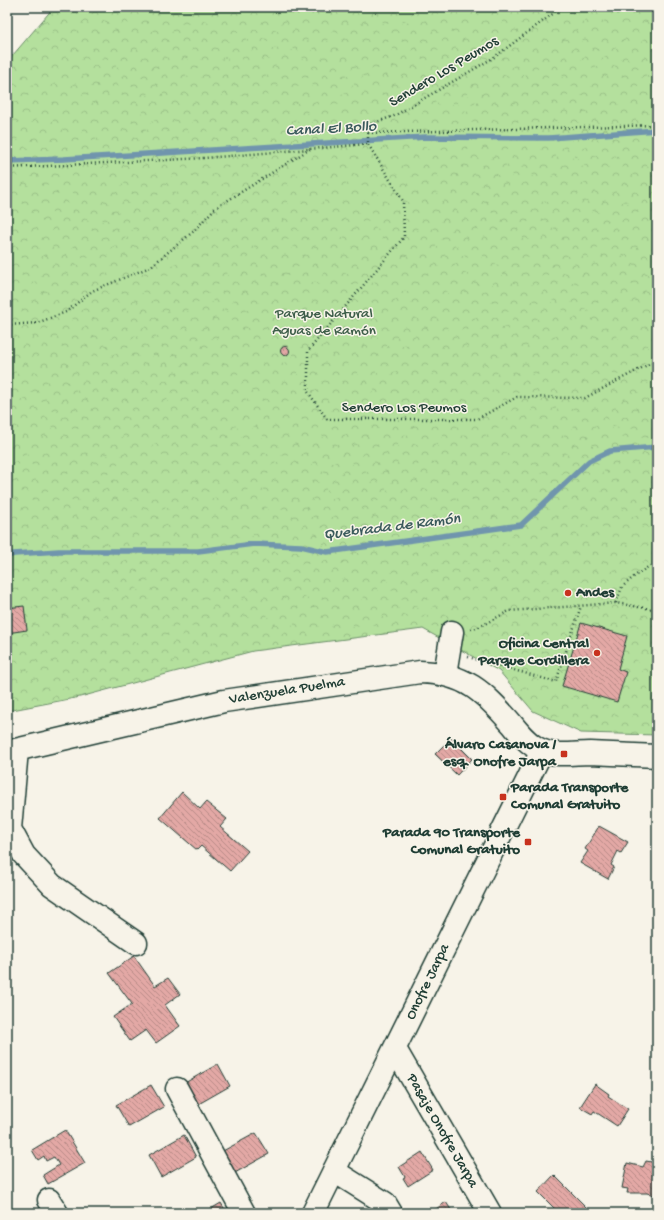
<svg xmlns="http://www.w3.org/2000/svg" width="664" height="1220" font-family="'Gochi Hand',sans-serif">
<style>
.forest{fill:url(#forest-crowns);stroke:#6a8e68}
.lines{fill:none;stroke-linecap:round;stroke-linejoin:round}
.stream{stroke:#6f95ad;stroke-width:5.5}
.building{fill:url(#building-back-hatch);stroke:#1f3d34}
.minor-casing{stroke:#1f3d34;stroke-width:25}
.path{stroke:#1f3d34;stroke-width:2.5;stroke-dasharray:1 3;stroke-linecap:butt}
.minor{stroke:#f7f3e8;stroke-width:22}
.poi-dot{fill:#c8321e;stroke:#f7f3e8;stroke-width:1.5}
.labels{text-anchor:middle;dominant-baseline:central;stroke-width:3;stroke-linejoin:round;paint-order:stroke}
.street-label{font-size:15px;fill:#1f3d34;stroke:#f7f3e8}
.park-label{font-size:15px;fill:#3d5e49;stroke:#f7f3e8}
.poi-label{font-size:15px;font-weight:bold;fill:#1f3d34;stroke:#f7f3e8;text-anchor:end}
.water-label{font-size:16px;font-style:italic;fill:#3a5a5c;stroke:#f7f3e8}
</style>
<defs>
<pattern id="forest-crowns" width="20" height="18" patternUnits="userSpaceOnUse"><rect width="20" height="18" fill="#b4e09d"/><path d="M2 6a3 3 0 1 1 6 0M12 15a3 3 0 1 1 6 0" fill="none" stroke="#9ac188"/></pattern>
<pattern id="building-back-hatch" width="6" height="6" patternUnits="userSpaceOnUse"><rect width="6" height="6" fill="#e3a8a5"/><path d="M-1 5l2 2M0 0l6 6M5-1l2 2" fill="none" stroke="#b78a87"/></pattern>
</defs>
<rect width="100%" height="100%" fill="#f7f3e8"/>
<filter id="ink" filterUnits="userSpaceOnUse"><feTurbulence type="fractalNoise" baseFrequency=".025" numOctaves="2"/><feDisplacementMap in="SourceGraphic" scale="8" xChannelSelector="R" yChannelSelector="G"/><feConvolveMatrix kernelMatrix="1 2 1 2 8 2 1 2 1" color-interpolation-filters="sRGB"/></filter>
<g filter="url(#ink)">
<!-- forest -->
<path class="forest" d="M54,7H657V735L581,733L533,711L499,671L423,629L253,651L80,697L7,711V62Z"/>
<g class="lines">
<!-- stream -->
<g class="stream">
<path d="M7,161L64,159L426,137L549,138L657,130"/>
<path d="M7,556L14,554L59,551H198L254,544L301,546L327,552L521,525L589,461L610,451L657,447"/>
</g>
</g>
<!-- building -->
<g class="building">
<circle cx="285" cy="351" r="4.5"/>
<path d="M24,606L27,630L7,633V608Z"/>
<path d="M581,623L627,636L618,669L626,672L617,702L562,686Z"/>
<path d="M451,738L472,759L457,775L435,754Z"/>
<path d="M182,792L200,809L206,802L227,819L220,827L248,851L230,871L201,846L197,850L160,818Z"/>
<path d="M599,826L628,842L621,853L618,851L611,865L614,867L608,879L580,863L588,851L585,849Z"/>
<path d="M134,956L155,986L168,978L180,994L165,1005L180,1026L156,1043L146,1030L130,1041L113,1017L132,1004L109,973Z"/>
<path d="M218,1064L230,1086L195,1106L183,1084Z"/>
<path d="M595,1084L609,1094L608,1096L628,1109L617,1126L594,1111L592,1114L580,1107Z"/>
<path d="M151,1085L164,1107L129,1127L116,1105Z"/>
<path d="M65,1130L85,1163L48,1184L43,1175L59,1165L54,1157L46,1161L44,1156L38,1160L32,1150Z"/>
<path d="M256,1133L269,1154L233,1174L221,1152Z"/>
<path d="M184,1135L196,1157L161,1177L149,1155Z"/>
<path d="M422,1152L433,1170L408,1186L403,1178L405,1177L399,1167Z"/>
<path d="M646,1161L657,1163V1196L647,1193H627L628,1189L622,1188L627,1163L643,1167Z"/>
<path d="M554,1175L592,1213H551L555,1209L538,1192Z"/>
<path d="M446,1202L453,1213H430Z"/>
<path d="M221,1203L227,1213H204Z"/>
</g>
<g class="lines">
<defs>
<g id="minor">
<path d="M445,674L452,632"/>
<path d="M17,750L10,829L24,855L52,885L136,943"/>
<path d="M7,752L224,701L420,672C465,673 484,692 512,724C520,734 529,745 541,750C556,757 574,753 590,753C612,754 635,755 657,756"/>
<path d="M395,1049L490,1213"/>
<path d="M177,1089L244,1213"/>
<path d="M334,1171L385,1203L391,1213"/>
<path d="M49,1200L57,1213"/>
<path d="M313,1213L542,751"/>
</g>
</defs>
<!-- minor casing -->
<use href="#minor" class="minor-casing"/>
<!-- path -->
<g class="path">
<path d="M562,7L493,58L394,116L368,125V144L403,201L404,237L308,351V392L327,419H477L517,397L585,398L651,363L657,364"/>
<path d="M368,133L657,125"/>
<path d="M7,168L205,158L368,144"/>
<path d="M7,325L37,323L66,312L92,291L150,267L194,231L214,209L310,149"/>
<path d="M616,603L622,587L636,575L657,561"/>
<path d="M471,629L477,628L509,611L616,603L657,610"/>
<path d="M468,657L556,682L581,606"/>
</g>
<!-- minor -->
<use href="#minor" class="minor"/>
</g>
</g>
<!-- markers -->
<g class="poi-dot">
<circle cx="568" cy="593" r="4"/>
<circle cx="597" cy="653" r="4"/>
<rect x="560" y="750" width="8" height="8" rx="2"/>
<rect x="499" y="793" width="8" height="8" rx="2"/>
<rect x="524" y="838" width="8" height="8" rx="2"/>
</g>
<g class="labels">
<!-- street labels -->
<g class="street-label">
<text transform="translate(444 72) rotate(-31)">Sendero Los Peumos</text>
<text x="404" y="408">Sendero Los Peumos</text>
<text transform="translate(287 691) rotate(-9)">Valenzuela Puelma</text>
<text transform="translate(428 982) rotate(-64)">Onofre Jarpa</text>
<text transform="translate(442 1131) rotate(60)">Pasaje Onofre Jarpa</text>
</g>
<!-- park labels -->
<g class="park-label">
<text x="324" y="314">Parque Natural<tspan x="324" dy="17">Aguas de Ramón</tspan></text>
</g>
<!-- poi labels -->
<g class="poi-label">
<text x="576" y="593" text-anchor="start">Andes</text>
<text x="589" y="644">Oficina Central<tspan x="589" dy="17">Parque Cordillera</tspan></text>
<text x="556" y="745">Álvaro Casanova /<tspan x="556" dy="17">esq. Onofre Jarpa</tspan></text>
<text x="511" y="788" text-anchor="start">Parada Transporte<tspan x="511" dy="17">Comunal Gratuito</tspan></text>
<text x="520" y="833">Parada 90 Transporte<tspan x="520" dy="17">Comunal Gratuito</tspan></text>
</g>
<!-- water labels -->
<g class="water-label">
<text transform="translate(331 130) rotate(-3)">Canal El Bollo</text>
<text transform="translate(392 528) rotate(-7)">Quebrada de Ramón</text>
</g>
</g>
<!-- margin -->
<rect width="664" height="1220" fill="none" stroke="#f7f3e8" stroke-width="24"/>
<rect x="12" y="12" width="640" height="1196" fill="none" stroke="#1f3d34" stroke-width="1.5" filter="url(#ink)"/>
</svg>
